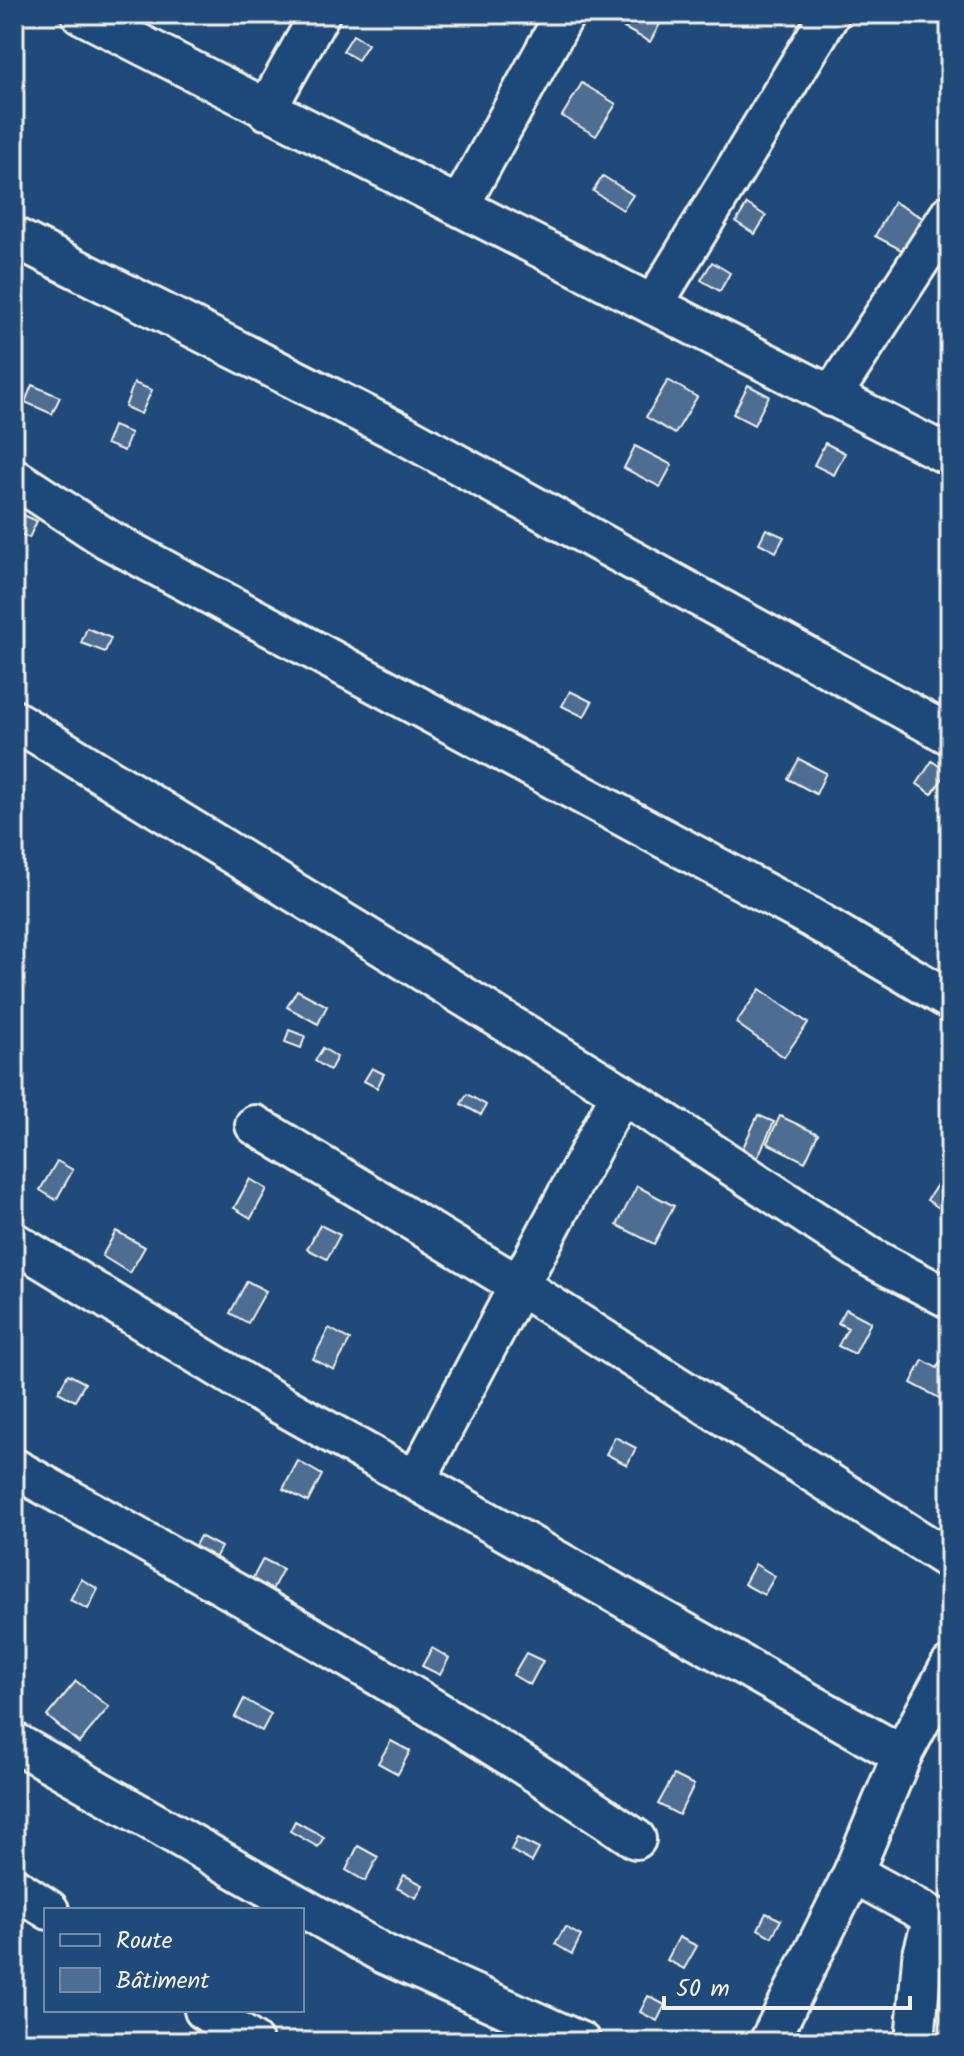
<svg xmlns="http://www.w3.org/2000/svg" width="964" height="2056" font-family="Kalam,sans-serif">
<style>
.building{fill:#4d6e92;stroke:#f4f1e8;stroke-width:2}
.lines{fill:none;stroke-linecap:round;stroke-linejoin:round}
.minor-casing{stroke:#f4f1e8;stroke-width:44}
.minor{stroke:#1f4a7a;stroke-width:38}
</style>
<rect width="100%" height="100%" fill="#1f4a7a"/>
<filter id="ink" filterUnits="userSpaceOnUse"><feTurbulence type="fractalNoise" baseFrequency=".0125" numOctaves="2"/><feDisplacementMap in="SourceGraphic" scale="16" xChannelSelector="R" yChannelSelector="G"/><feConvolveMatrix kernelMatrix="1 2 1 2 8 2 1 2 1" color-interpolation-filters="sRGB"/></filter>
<g filter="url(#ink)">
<!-- building -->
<g class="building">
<path d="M631,14H641L660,24L650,42L624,28Z"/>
<path d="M353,35L368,44L358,60L343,51Z"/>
<path d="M582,83L616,104L596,136L562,116Z"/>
<path d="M603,176L633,195L623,210L593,191Z"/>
<path d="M894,202L923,218L905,252L875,236Z"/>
<path d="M747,204L766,216L755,234L736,222Z"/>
<path d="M712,262L730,273L720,291L701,280Z"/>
<path d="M668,380L697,397L675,434L646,417Z"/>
<path d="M134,383L152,390L141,414L125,407Z"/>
<path d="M32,385L60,397L52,414L25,402Z"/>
<path d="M748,385L769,396L754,425L733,414Z"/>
<path d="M113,426L131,433L124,451L106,444Z"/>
<path d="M825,443L845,453L834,475L814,465Z"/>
<path d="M635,446L672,465L660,487L624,468Z"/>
<path d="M19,513L37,521L29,538L14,531Z"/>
<path d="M766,529L784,537L776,552L759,543Z"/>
<path d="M87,628L111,638L105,652L81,643Z"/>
<path d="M570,691L592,702L584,717L562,706Z"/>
<path d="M799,759L826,773L816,794L788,779Z"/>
<path d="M932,761L947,772L932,794L917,784Z"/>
<path d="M760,989L808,1023L784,1057L736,1023Z"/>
<path d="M297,990L327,1006L318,1024L287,1007Z"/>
<path d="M289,1030L305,1036L301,1048L285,1042Z"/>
<path d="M323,1048L337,1057L330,1070L315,1061Z"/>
<path d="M372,1068L384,1074L377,1088L364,1081Z"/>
<path d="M467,1094L486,1105L481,1115L461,1104Z"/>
<path d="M758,1115L774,1122L755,1163L739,1156Z"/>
<path d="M780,1116L818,1134L805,1162L767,1143Z"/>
<path d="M57,1161L73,1170L56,1200L40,1190Z"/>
<path d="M946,1171L950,1173V1215L927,1200Z"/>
<path d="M250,1179L267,1189L251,1218L234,1208Z"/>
<path d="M637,1186L674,1206L654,1244L617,1225Z"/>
<path d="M320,1225L340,1235L327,1259L307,1249Z"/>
<path d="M116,1231L145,1247L130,1273L102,1256Z"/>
<path d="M247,1281L266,1291L248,1323L230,1313Z"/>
<path d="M846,1309L871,1322L855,1354L838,1346L848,1328L838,1323Z"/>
<path d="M329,1328L350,1340L334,1370L313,1359Z"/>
<path d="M923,1360L937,1368L941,1361L950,1366V1382L941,1399L911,1383Z"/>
<path d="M68,1374L85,1383L75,1401L58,1392Z"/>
<path d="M615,1437L636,1448L627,1465L606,1454Z"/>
<path d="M298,1461L322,1475L308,1502L283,1489Z"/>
<path d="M200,1536L221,1547L211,1566L190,1555Z"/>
<path d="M263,1559L283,1569L268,1597L248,1587Z"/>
<path d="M755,1564L775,1576L764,1595L744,1584Z"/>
<path d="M81,1579L98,1589L88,1609L70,1600Z"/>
<path d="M432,1648L449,1658L440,1675L422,1666Z"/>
<path d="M526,1653L543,1661L530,1685L513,1675Z"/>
<path d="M76,1681L109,1707L79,1743L47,1716Z"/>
<path d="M244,1699L271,1714L262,1731L235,1717Z"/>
<path d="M391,1741L410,1751L398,1774L378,1763Z"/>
<path d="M674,1775L694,1785L679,1815L658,1804Z"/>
<path d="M295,1821L324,1837L318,1847L290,1831Z"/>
<path d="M517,1838L539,1849L532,1862L511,1850Z"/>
<path d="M358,1846L378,1857L365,1881L346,1870Z"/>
<path d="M404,1875L423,1885L416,1898L397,1888Z"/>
<path d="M766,1913L781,1920L772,1937L758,1929Z"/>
<path d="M565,1927L581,1936L572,1954L555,1944Z"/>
<path d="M679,1937L697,1946L684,1969L667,1960Z"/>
<path d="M648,1996L665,2005L657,2021L640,2012Z"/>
</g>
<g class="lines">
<defs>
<g id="minor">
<path d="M81,14L950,456"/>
<path d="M266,110L320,14"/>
<path d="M460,205L565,14"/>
<path d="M14,237L401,433L950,735"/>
<path d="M653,305L830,14"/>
<path d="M831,397L950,214"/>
<path d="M14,478L107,539L810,917L950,1000"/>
<path d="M14,720L621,1093L870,1257L950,1299"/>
<path d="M255,1125L520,1286L950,1560"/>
<path d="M14,1242L262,1394L902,1755"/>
<path d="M14,1468C224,1586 437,1703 636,1839"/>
<path d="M416,1480L621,1093"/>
<path d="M14,1742L384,1954L581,2042"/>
<path d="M853,1873L950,1926"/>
<path d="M14,1887L49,1910"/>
<path d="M204,2010L253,2042"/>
<path d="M769,2042L853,1873L902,1755L950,1666"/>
<path d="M915,2042L922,1958L933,1917"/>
</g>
</defs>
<!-- minor casing -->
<use href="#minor" class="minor-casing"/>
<!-- minor -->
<use href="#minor" class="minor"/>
</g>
</g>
<!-- margin -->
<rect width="964" height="2056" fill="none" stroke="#1f4a7a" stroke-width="48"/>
<rect x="24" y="24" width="916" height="2008" fill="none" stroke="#f4f1e8" stroke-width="3" filter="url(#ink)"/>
<!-- legend -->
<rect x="44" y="1908" width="260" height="104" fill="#1f4a7a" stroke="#748da6" stroke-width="2"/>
<rect x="60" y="1934" width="40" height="12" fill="#1f4a7a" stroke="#748da6" stroke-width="2"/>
<text x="116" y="1948" font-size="24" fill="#f4f1e8">Route</text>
<rect x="60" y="1968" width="40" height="24" fill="#4d6e92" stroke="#748da6" stroke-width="2"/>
<text x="116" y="1988" font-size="24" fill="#f4f1e8">Bâtiment</text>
<!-- scale -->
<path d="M664 1996v12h246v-12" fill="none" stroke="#f4f1e8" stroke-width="4"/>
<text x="676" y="1996" font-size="24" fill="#f4f1e8" stroke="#1f4a7a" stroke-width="6" paint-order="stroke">50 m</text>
</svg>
